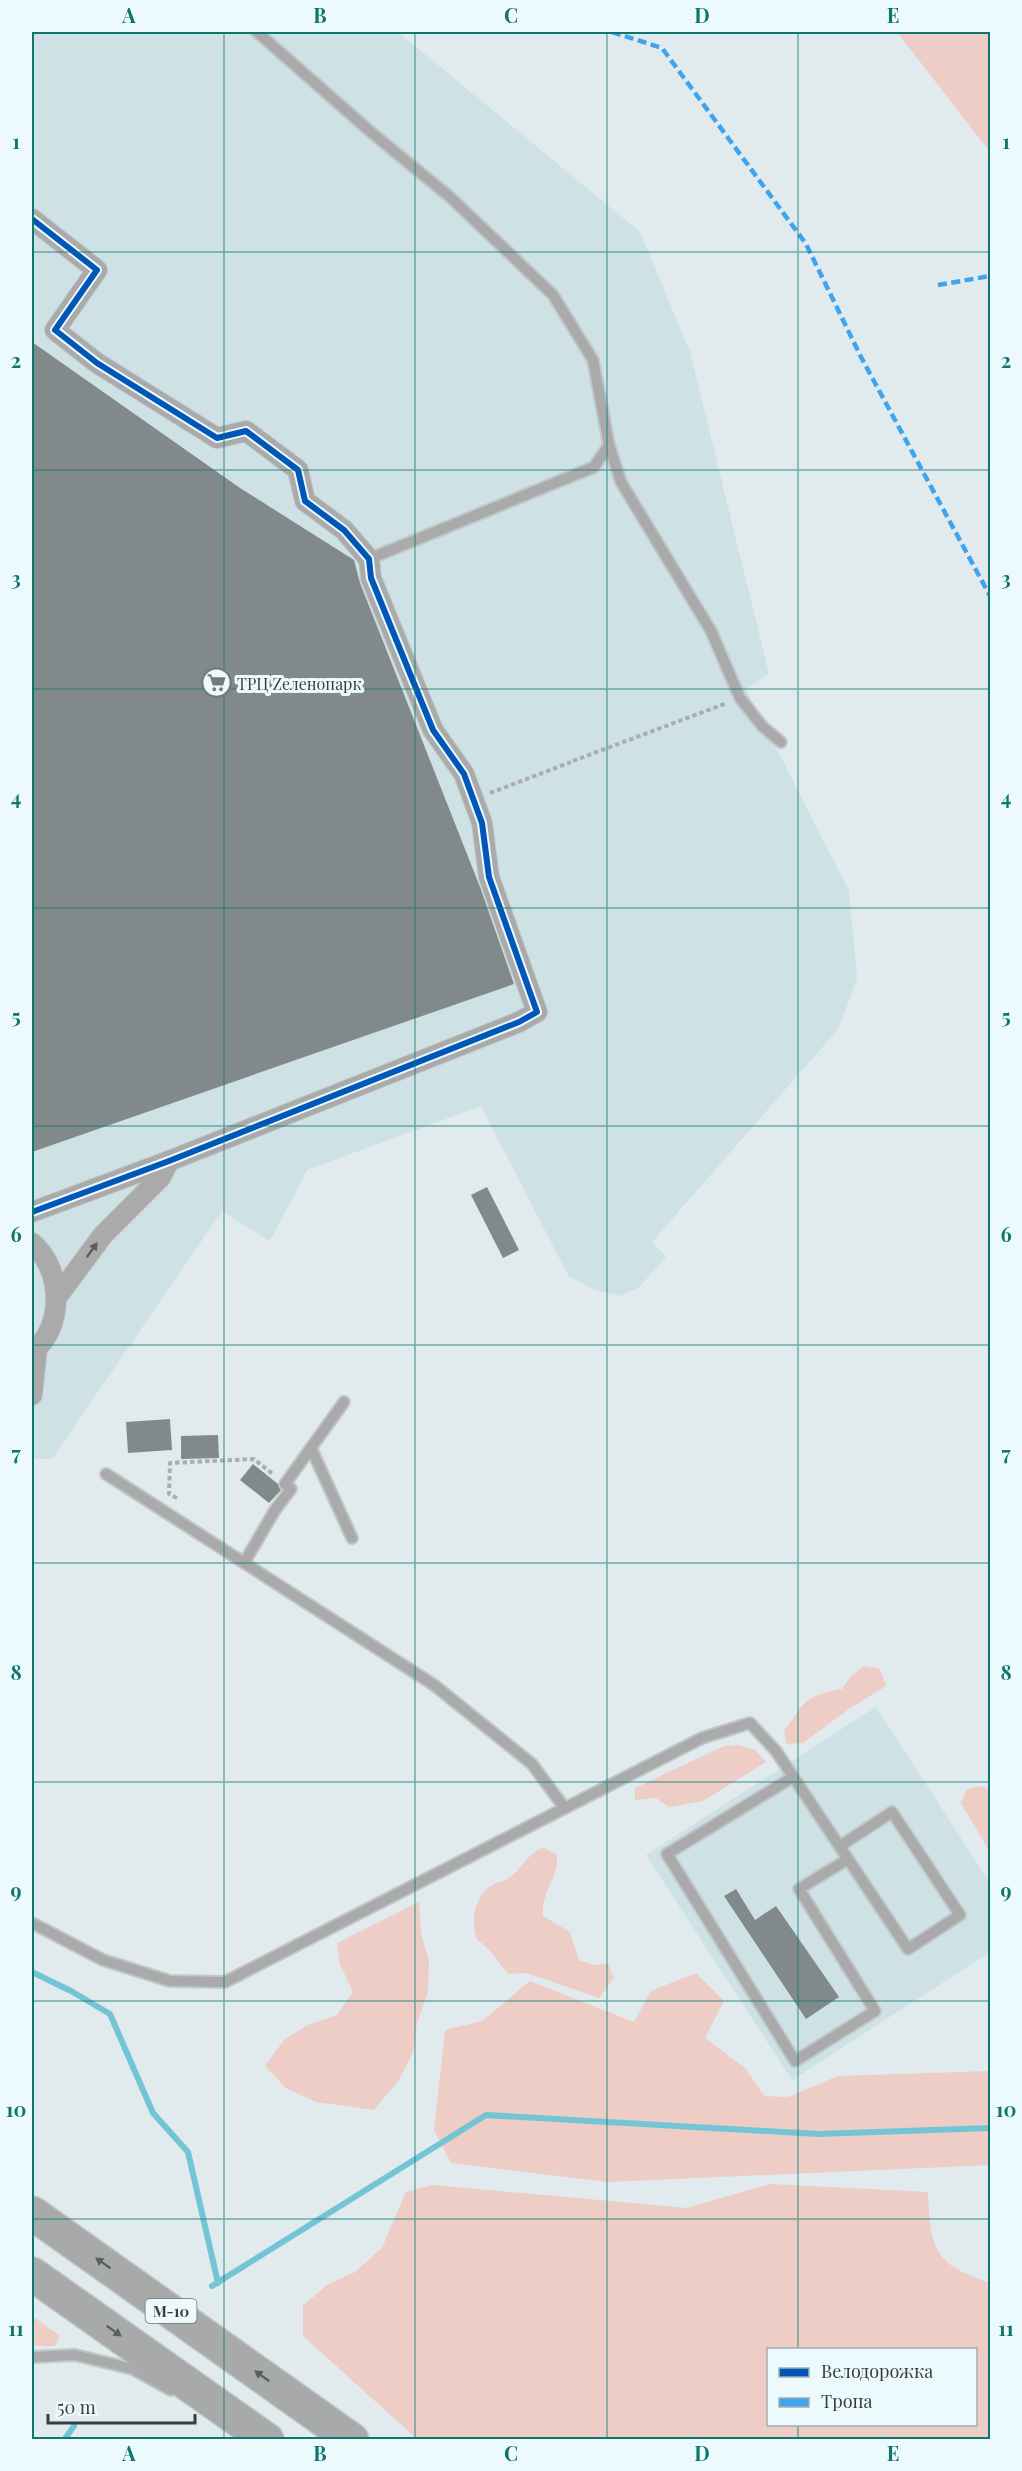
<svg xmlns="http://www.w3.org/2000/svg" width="1022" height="2471" font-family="'Playfair Display',serif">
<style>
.built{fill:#cee1e5}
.green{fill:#edcdc5;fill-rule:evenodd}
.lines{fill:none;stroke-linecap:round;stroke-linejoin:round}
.stream{stroke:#73c5d6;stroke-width:6}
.building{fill:#82898b}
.service-casing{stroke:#c0c7ca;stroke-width:14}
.minor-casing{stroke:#c0c7ca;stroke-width:22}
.trunk-casing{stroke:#c0c7ca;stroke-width:36}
.path{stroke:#acaeae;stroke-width:4;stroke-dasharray:4.5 3;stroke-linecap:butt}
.service{stroke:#abaaaa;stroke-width:10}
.minor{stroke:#abaaaa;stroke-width:20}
.trunk{stroke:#a8aaaa;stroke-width:33}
.quiet{stroke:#3fa4ec;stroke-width:4.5;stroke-dasharray:9 4.5;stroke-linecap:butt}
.cycleway-casing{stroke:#ecfafe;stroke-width:10}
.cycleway{stroke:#0057b8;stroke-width:6}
.oneway{fill:#5a5e60}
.oneway2{fill:#595e60}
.grid{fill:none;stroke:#0f766e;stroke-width:1.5;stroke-opacity:0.55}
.labels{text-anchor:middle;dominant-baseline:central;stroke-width:6;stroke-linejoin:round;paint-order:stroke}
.shield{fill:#ecfafe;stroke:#6d7679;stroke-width:1.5}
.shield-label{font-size:15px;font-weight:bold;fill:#373e40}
.poi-label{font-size:16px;fill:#373e40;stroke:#ecfafe;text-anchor:start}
.neatline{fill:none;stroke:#0f766e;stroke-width:2}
.grid-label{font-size:20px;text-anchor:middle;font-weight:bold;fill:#0f766e}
</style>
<rect width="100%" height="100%" fill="#e1eaed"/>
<!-- built -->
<g class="built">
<path d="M32,32H398L640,232L690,352L769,674L746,689L849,891L857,978L839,1028L652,1242L666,1257L639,1287L621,1296L592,1289L568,1275L481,1106L307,1170L270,1241L222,1211L52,1459H32Z"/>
<path d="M876,1707L990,1883V1952L792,2080L646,1855Z"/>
</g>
<!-- green -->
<g class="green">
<path d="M897,32H990V152Z"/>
<path d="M864,1666L880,1669L886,1686L849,1709L803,1743L787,1744L784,1730C792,1722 795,1714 802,1706C812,1694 827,1692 842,1689L851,1676Z"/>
<path d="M739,1745L755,1750L766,1762L703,1801L669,1807L656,1798L635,1800V1788L724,1746Z"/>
<path d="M982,1786L990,1789V1852L961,1803L967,1789Z"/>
<path d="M543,1847L557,1855C558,1881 542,1887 543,1916L570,1932L579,1960L593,1965L608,1964L614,1978L599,1998L527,1973L509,1974C495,1961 494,1951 477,1940C471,1921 473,1898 491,1886C496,1882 503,1882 508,1879C522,1869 524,1857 543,1847Z"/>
<path d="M419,1902L421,1934L429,1961L428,1992L417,2023L413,2053L398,2081L374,2110L316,2102L286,2088L265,2066L284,2040L308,2025L337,2015L353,1992L340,1964L337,1943Z"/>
<path d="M696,1973L724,2001L705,2038L746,2069L764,2096L788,2097L838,2076L990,2071V2165L608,2182L451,2163L434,2130L445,2030L482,2021L530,1981L634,2022L651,1991Z"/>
<path d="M770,2184L928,2192C930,2249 935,2265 990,2283V2439H417L303,2336V2306L327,2285L355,2272L382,2248L406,2192L433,2185L687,2208ZM768,2350H976V2424H768Z"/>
<path d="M32,2316L60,2336L55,2346H32Z"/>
</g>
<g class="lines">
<!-- stream -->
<g class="stream">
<path d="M32,1972L71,1991L110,2014L153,2113L188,2152L218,2283"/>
<path d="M212,2286L486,2115L818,2134L990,2128"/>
<path d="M64,2440L74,2426"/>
</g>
</g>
<!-- building -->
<g class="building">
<path d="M32,342L240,488L354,560L360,583L480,887L514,984L32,1152Z"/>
<path d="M487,1187L519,1250L503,1258L471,1195Z"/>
<path d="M170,1419L172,1450L128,1453L126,1422Z"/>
<path d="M218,1435L219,1458L181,1459V1436Z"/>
<path d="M253,1464L278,1484L281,1490L269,1503L240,1480Z"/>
<path d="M736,1889L755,1920L776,1906L839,1997L806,2019L724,1896Z"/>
</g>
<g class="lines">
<defs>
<g id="service">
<path d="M257,32L372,133L450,197L553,295L593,360L609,445L621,482L711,631L740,698L762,726L781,742"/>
<path d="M369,559L594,467L609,445"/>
<path d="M311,1448L352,1538"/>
<path d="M106,1474L434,1685L532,1764L564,1807"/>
<path d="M244,1563L275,1510L291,1489L285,1484L344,1402"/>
<path d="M793,1777L667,1854L795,2061L875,2011L799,1889L848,1859"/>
<path d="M32,1923L103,1960L170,1981L225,1982L702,1738L750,1723L776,1751L908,1949L960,1915L892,1812L840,1846"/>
<path d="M32,2357L75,2355L133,2369L171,2390"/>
</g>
<g id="minor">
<path d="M32,219L97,270L55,330L97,363L217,438L246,431L298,470L305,501L344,530L369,559L371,578L433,730L464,774L482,823L489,877L537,1012L519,1022L169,1161L32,1212"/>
<path d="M32,1243C63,1269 65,1328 32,1352"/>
<path d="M57,1297L103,1235L160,1178L169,1161"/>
<path d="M32,1395L37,1348"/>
</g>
<g id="trunk">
<path d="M32,2213L352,2440"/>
<path d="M32,2274L267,2440"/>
</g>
</defs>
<!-- service casing -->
<use href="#service" class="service-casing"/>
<!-- minor casing -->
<use href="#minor" class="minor-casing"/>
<!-- trunk casing -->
<use href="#trunk" class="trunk-casing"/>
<!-- path -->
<g class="path">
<path d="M573,761L727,703"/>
<path d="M490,793L571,762"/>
<path d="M177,1498L169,1494L170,1463L254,1459L274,1475"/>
</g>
<!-- service -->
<use href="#service" class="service"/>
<!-- minor -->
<use href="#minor" class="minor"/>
<!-- trunk -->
<use href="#trunk" class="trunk"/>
<!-- quiet -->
<g class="quiet">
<path d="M612,32L662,48L806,244L861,357L990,596"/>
<path d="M938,285L990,276"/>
</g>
<defs>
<path id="cycleway" d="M32,219L97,270L55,330L97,363L217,438L246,431L298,470L305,501L344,530L369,559L371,578L433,730L464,774L482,823L489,877L537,1012L519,1022L169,1161L32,1212"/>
</defs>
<!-- cycleway casing -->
<use href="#cycleway" class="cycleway-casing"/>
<!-- cycleway -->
<use href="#cycleway" class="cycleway"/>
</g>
<!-- one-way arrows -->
<defs><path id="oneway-solid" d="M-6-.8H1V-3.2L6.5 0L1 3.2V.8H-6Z" transform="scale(1.5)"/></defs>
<use class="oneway" href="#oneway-solid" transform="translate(92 1250) rotate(-54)"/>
<g class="oneway2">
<use href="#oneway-solid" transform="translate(103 2263) rotate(-145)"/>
<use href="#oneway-solid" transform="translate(114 2331) rotate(35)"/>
<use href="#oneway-solid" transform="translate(262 2376) rotate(-144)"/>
</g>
<!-- grid -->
<path class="grid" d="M224,32V2440M415,32V2440M607,32V2440M798,32V2350M32,252H990M32,470H990M32,689H990M32,908H990M32,1126H990M32,1345H990M32,1563H990M32,1782H990M32,2001H990M32,2219H990M798,2424V2440"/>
<!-- icons -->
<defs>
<symbol id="supermarket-ring" viewBox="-11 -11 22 22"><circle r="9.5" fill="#ecfafe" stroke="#727a7d" stroke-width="1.5"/><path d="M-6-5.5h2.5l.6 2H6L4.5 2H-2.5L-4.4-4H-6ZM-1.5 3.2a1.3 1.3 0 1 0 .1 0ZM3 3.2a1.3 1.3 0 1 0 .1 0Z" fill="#727a7d"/></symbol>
</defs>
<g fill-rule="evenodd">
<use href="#supermarket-ring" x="200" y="666" width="33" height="33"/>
</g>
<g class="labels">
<!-- shield labels -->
<rect class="shield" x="145.5" y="2299" width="51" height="24" rx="4.5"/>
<g class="shield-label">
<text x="171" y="2311">М-10</text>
</g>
<!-- poi labels -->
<g class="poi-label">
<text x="237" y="683">ТРЦ Zеленопарк</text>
</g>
</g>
<!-- border -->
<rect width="1022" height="2471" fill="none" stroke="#ecfafe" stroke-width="66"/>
<!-- legend -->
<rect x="767" y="2348" width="210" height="78" fill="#ecfafe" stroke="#a4afb2" stroke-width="1.5"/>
<rect x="779" y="2368" width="30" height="9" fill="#0057b8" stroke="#a4afb2" stroke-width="1.5"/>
<text x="821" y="2378" font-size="18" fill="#373e40">Велодорожка</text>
<rect x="779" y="2398" width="30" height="9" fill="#3fa4ec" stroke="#a4afb2" stroke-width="1.5"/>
<text x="821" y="2408" font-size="18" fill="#373e40">Тропа</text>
<!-- scale -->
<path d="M48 2414v9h147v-9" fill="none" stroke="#373e40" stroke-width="3"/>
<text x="57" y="2414" font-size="18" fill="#373e40" stroke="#ecfafe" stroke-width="4.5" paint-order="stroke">50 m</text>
<rect x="33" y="33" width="956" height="2405" class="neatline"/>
<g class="grid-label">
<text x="129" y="23">A</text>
<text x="320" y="23">B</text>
<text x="511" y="23">C</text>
<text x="702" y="23">D</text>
<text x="893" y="23">E</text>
<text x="16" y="149">1</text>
<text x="1006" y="149">1</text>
<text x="16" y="368">2</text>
<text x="1006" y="368">2</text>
<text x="16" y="586">3</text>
<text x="1006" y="586">3</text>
<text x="16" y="805">4</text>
<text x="1006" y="805">4</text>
<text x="16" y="1024">5</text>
<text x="1006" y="1024">5</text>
<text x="16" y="1242">6</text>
<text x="1006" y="1242">6</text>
<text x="16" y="1461">7</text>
<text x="1006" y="1461">7</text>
<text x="16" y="1680">8</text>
<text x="1006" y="1680">8</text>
<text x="16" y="1898">9</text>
<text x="1006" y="1898">9</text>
<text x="16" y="2117">10</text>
<text x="1006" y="2117">10</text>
<text x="16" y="2336">11</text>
<text x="1006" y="2336">11</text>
<text x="129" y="2461">A</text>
<text x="320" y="2461">B</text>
<text x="511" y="2461">C</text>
<text x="702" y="2461">D</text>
<text x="893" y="2461">E</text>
</g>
</svg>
